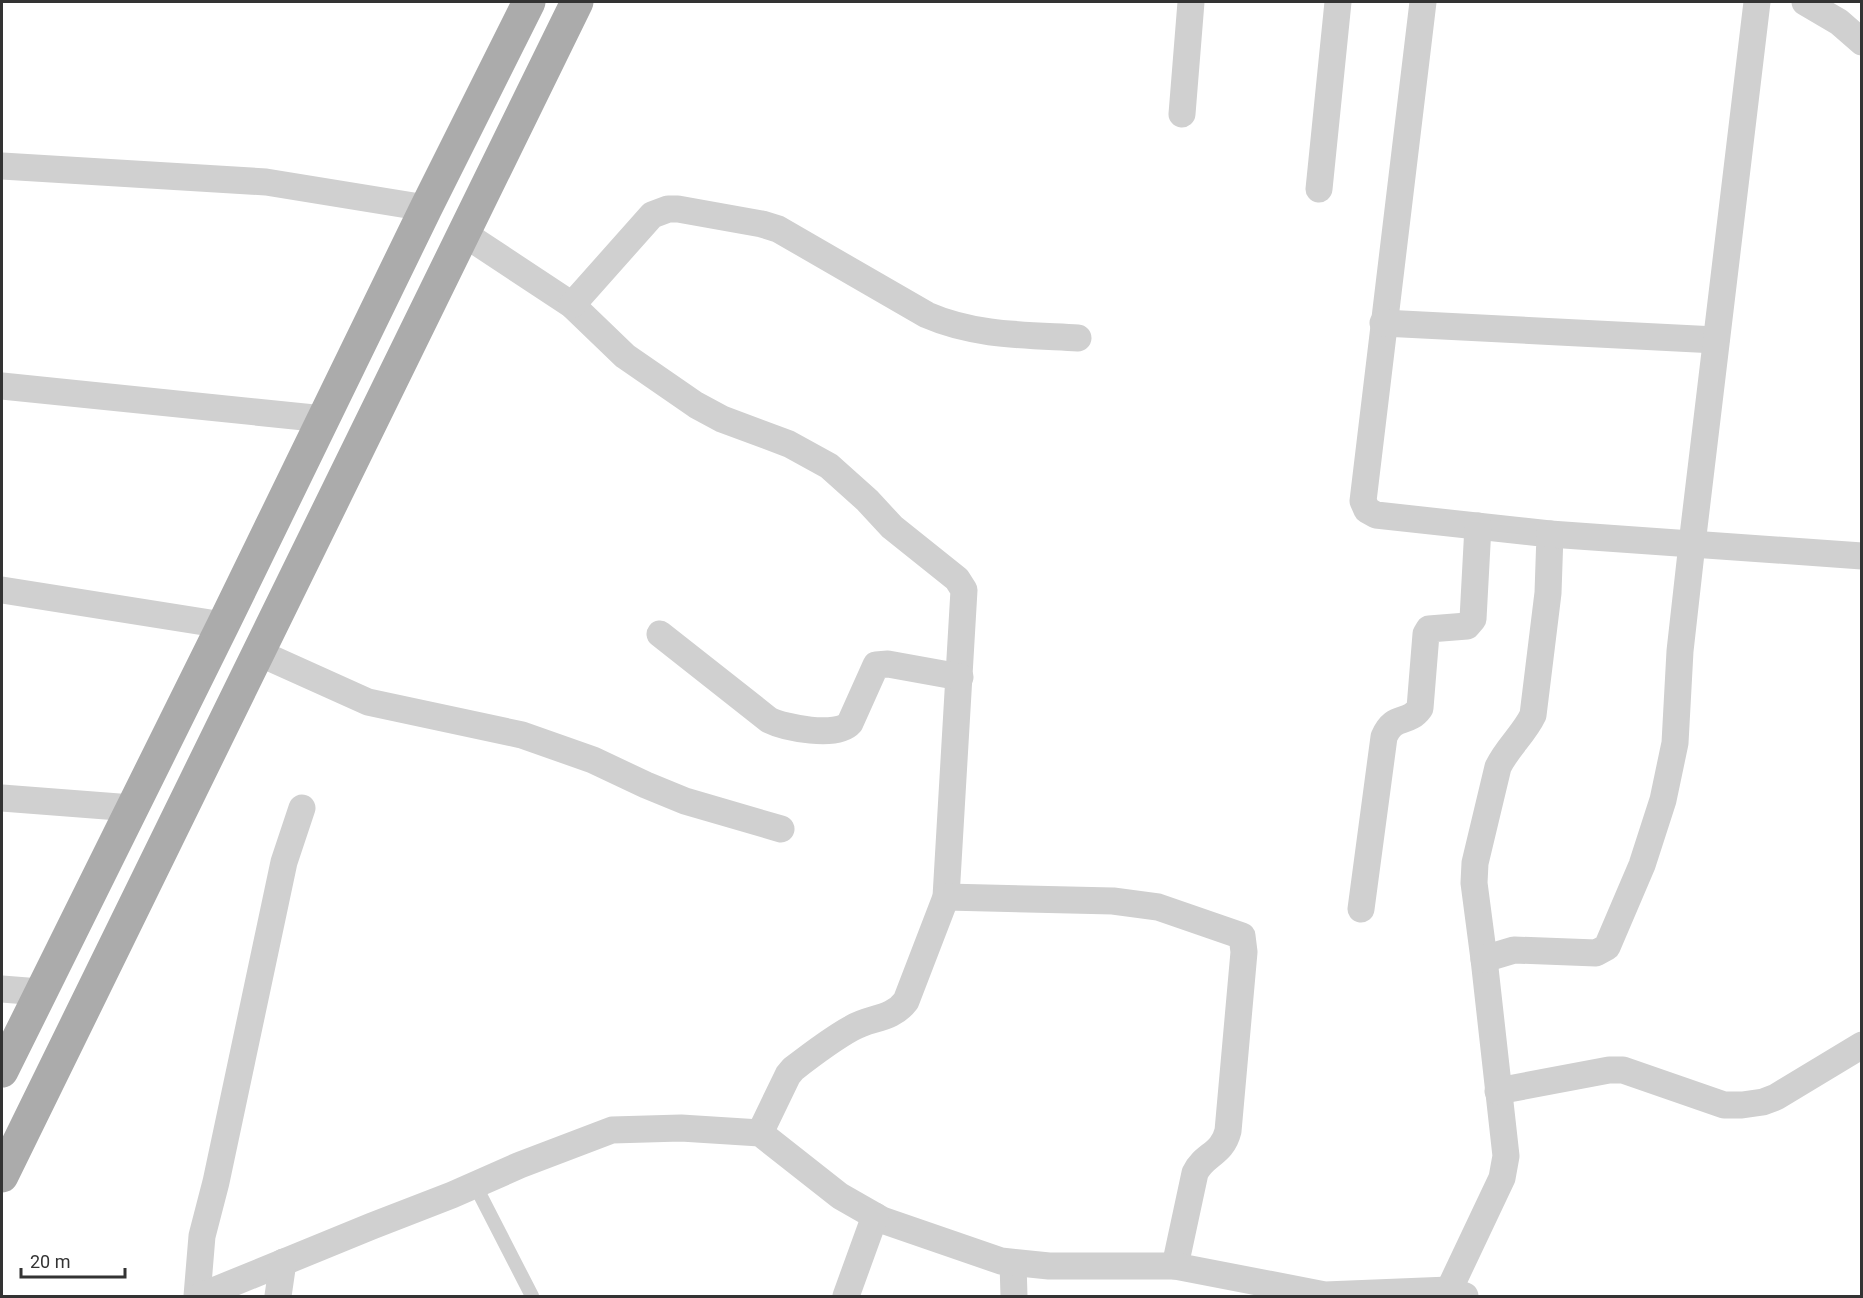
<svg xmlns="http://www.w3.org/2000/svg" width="1863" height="1298" font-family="Roboto,sans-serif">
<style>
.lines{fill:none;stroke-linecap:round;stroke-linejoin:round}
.service{stroke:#d0d0d0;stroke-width:14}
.minor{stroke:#d0d0d0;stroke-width:27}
.primary{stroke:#ababab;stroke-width:33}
</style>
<rect width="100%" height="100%" fill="#fff"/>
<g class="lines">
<!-- service -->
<path class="service" d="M475,1185L532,1296"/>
<!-- minor -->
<g class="minor">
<path d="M1423,2L1363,501L1367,510L1376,515L1550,534L1548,593L1533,715C1524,734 1507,748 1498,767L1475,863L1474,883L1484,959L1506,1156L1502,1178L1449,1290"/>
<path d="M1805,2L1839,22L1862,42"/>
<path d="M1182,114L1191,2"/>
<path d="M2,166L266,182L426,208"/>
<path d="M1319,189L1338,2"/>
<path d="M463,233L572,305L625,356L696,405L722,419L789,444L829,466L867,500L892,527L957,579L964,590L946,897L906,1001C892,1020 870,1017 852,1028C832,1039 811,1055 793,1069L788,1075L760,1133"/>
<path d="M572,305L652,215L668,209H678L762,224L778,229L927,315C975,336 1027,335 1078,338"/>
<path d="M1383,323L1716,340"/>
<path d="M2,386L324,419"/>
<path d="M1550,534L1862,556"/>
<path d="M2,590L223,625"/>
<path d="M660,634L769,720C785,728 837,738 850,723L876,665L888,664L960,677"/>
<path d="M257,652L368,702L522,735L593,760L646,785L685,801L781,829"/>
<path d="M2,798L132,808"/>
<path d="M946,897L1113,901L1158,907L1242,936L1244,952L1228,1131C1222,1155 1204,1154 1195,1173L1175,1266"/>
<path d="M1361,909L1384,737C1394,713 1407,726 1420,708L1426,634L1429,629L1467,626L1473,619L1478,526"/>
<path d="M1484,959L1514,950L1596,953L1607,947L1642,865L1663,800L1675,743L1680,651L1692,544L1757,2"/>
<path d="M2,989L40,992"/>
<path d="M1498,1091L1609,1070H1623L1724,1105H1742L1763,1102L1776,1097L1862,1045"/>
<path d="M1013,1263L1014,1296"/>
<path d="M197,1296L202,1236L216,1182L284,862L302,808"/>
<path d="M201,1296L372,1226L452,1195L520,1165L612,1130L681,1128L760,1133L840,1196L882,1220L1001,1261L1049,1266H1175L1325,1295L1449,1290L1465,1296"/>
<path d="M278,1296L283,1262"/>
<path d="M846,1296L875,1216"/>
</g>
<!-- primary -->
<g class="primary">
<path d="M2,1071L223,625L426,208L529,2"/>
<path d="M2,1176L577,2"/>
</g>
</g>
<!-- border -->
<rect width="1863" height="1298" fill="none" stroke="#333333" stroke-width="6"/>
<!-- scale -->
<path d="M21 1268v9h104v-9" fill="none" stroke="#333333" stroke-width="3"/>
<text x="30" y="1268" font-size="18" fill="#333333" stroke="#ffffff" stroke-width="4.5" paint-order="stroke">20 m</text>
</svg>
